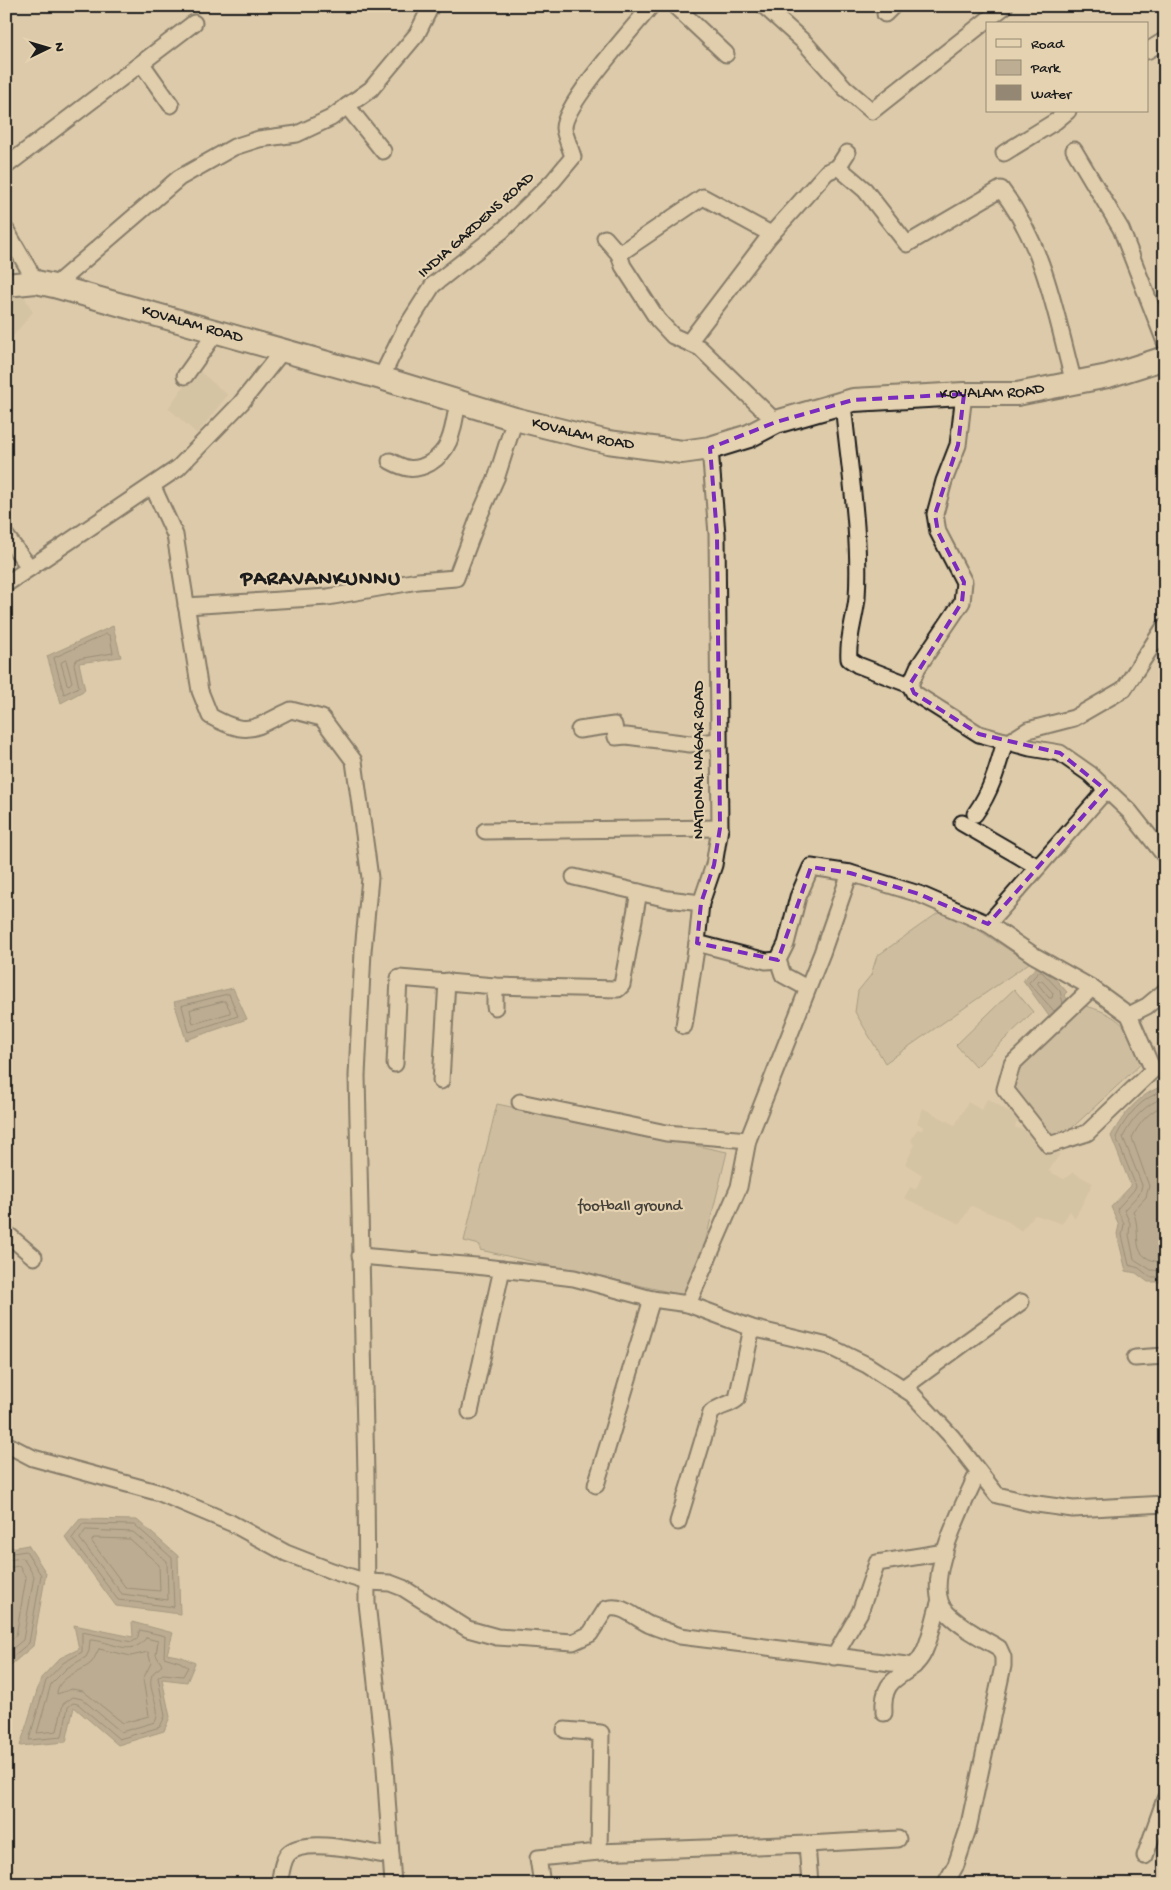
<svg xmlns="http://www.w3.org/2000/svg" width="1171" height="1890" font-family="'Gochi Hand',sans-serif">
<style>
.built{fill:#cdbc9e}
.green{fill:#bdae93;stroke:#6c6558}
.water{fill:#948874;stroke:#645d51}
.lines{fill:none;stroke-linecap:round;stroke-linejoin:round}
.shore{stroke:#4c473f;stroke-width:1}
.minor-casing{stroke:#1c1c1c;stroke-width:19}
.primary-casing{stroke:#1c1c1c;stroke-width:26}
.minor{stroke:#e5d2b0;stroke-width:15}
.primary{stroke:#e5d2b0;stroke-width:22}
.marked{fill:none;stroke:#7b2cbf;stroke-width:4;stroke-dasharray:10 6;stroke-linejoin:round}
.labels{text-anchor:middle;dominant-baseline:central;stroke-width:4.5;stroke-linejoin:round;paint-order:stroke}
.street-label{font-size:16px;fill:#1c1c1c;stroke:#e5d2b0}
.park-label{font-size:16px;fill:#44403a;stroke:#e5d2b0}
.district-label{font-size:21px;font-weight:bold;letter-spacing:1px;fill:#1c1c1c;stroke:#e5d2b0}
</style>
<rect width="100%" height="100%" fill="#ddcbaa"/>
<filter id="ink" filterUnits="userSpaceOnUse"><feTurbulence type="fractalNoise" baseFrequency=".02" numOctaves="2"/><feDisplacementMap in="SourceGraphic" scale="10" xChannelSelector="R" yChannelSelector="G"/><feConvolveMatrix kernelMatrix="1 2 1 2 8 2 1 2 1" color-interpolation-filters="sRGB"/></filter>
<g filter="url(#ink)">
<!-- built -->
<g class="built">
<path d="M22,292L33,312L6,345V294Z"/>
<path d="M196,368L228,395L197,434L168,408Z"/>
<path d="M989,1099L1019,1118L1015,1127L1033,1133L1039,1140L1060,1154L1049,1171L1064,1179L1073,1172L1093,1183L1075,1219L1070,1211L1062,1224L1035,1215L1021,1231L1004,1219L971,1206L960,1224L904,1198L910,1187L916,1189L922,1175L905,1164L914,1146L911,1140L917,1129L922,1130L923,1127L917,1123L923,1108L955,1125L968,1102L982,1110L986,1100Z"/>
</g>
<!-- green -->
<g class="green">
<path d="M945,908L1029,963L885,1063L855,1012L858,991L871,975L877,956Z"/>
<path d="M1014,989L1033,1012L976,1067L956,1045Z"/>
<path d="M1082,1005C1118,1014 1131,1027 1143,1062L1060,1139L1040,1130L1013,1096L1009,1074Z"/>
<path d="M497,1104L727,1152L692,1297L480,1250V1245L464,1241Z"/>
</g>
<!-- water -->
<g class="water">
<path d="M113,626L121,657L79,663L85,690L61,703L47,656Z"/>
<path d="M1041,963L1067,992L1064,995L1071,1003L1051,1019L1023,980Z"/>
<path d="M233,988L247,1019L186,1040L174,1002Z"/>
<path d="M1165,1085V1282H1148L1136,1273L1126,1271L1117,1234L1119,1225L1111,1207L1131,1186L1111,1136C1125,1112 1138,1095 1165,1085Z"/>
<path d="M80,1519L137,1520L178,1556L180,1614L116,1606L65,1537Z"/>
<path d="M28,1545L46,1573L33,1646L6,1669V1549Z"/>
<path d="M132,1622L173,1633L167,1654L182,1657L195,1663L187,1682L162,1679L170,1717L164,1731L118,1745L74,1707L66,1742L20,1746L41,1678L60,1658L79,1649L74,1625L133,1637Z"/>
</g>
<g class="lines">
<!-- shore -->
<g class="shore">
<path d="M107,634L110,636L113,653L77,659L74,664L79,687L64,694L54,658Z"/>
<path d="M66,660L72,682L69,685L67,684L61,663Z"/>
<path d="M1039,972H1042L1060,991L1063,1003L1054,1011L1029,983Z"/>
<path d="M1039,981H1042L1053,993L1052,998H1049L1038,984Z"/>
<path d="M229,994L238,1016L189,1032L182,1006Z"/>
<path d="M225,1001L230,1010V1013L193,1024L190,1010Z"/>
<path d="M1165,1090C1141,1098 1127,1115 1116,1137L1136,1186L1134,1190L1117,1209L1124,1224L1122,1235L1129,1265L1139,1268L1150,1277H1165"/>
<path d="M1165,1097C1145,1104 1132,1119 1123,1137L1142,1185L1140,1193L1124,1210L1130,1223L1129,1235L1134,1259L1151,1270L1165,1271"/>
<path d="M1165,1105C1149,1111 1139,1123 1132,1138L1149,1186L1146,1197L1133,1211C1144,1237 1125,1258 1165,1263"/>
<path d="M83,1524L135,1525L172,1558L174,1607L118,1600L72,1539Z"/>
<path d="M86,1530L133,1532L167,1561L168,1600L122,1594L80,1539Z"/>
<path d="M94,1538L130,1539L159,1565L160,1591L126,1588L92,1542Z"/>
<path d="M6,1554L26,1551L41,1575L29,1643L6,1662"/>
<path d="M6,1560L23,1558L34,1576L23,1640L6,1654"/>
<path d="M6,1568L19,1566L26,1578L16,1636L6,1644"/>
<path d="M140,1630L165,1636L164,1657L180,1662L188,1667L183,1676L163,1674L158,1677L165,1716L160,1727L119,1739L78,1704L73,1703L68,1707L62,1737L29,1740L46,1681L63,1663L82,1652V1632L132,1642L137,1639Z"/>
<path d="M146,1638L158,1641L156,1655L162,1665C160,1669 154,1670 152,1675C146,1690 163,1707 155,1722L121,1732L82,1699L73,1697L63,1704L57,1731L37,1733L51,1684L67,1668L86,1657L89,1651L90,1640C111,1640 131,1659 146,1638Z"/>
<path d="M99,1649L131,1656L148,1652L151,1663L143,1679L149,1716L123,1723L83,1691L72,1689L57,1694C57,1677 81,1672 91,1663C95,1659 96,1653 99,1649Z"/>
</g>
<defs>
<g id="minor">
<path d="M675,6L726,54"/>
<path d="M764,6L805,43L845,88L872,111L1005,6"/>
<path d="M885,14L893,6"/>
<path d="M1147,51L1165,40"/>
<path d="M142,64L171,105"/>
<path d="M347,106L383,151"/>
<path d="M1074,150L1121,229L1165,342"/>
<path d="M1004,153L1056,121L1068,111"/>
<path d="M6,166L194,23"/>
<path d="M838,167L865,190L907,244L1001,189C1046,249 1055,313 1074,383"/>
<path d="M6,230L36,282"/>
<path d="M605,238L619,254L623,266L658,320L673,336L700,348L776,422"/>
<path d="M619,254L703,197L771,234"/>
<path d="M54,286L179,178L234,147L259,139L297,134L331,118L347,106L371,89L417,34L431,6"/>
<path d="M689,342L768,238L827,172L838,167L847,153"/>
<path d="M185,376L217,331"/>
<path d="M381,378L405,329L433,285L503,230L553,181L573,157C571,150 564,133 564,128C564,104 633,28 651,6"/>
<path d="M964,394L958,445L944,481L935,514L938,532L964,582L962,602L918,667L910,685L914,693L979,734L1030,748L1060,753L1090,774L1130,812L1165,856"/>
<path d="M843,403C849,467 861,534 857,598C855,619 847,639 849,659L858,665L910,685"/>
<path d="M710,448L717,534L720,828L714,865L701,903L697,943L766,961L778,960L786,944L798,897L811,867L850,873L919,894L988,924L1035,956L1092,988"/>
<path d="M390,461C405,469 414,472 430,463C453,449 453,426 458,402"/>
<path d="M153,487L175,535L200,691L210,716C250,738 253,728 291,710L322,718L354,761L370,878L363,951L357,1076L366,1475L367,1603L384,1754L393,1884"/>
<path d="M6,536L30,568"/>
<path d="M6,584L178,468L241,403L283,350"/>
<path d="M186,606L328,597L418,581L456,578L478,519L497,476L515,419"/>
<path d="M579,730L614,725L616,737L626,736L690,744L718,741"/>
<path d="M1009,742L1028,730L1074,718L1124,689L1165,626"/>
<path d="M975,814C991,792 998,767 1005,741"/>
<path d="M962,823L1038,867"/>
<path d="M485,831L720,828"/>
<path d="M574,877L668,899L701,903"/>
<path d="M988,924L1106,790"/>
<path d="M778,960L783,975L807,988"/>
<path d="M1092,988L1129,1015L1153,1070L1087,1133L1049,1145L1005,1089L1012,1064Z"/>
<path d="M495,1007V986"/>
<path d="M1129,1015L1147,1006L1165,991"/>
<path d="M684,1026L697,943"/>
<path d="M395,1064L399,978L495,986L618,989L622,985L639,892"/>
<path d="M441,1081L447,981"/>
<path d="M520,1102L666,1133L748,1140"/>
<path d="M6,1233L34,1257"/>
<path d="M360,1256L476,1266L574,1278L652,1299L688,1304L752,1328L828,1346L867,1365L912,1394L952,1437L997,1495L1030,1503L1073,1509L1165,1504"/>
<path d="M688,1304L739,1187L748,1140L822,953L850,873"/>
<path d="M1135,1358L1165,1356"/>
<path d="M903,1388L1021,1302"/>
<path d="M470,1412L502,1269"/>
<path d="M6,1444L33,1458L160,1493L231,1523L286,1553L332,1571L367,1582L390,1583L403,1588L468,1629L497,1637L573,1642L590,1634L606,1609C622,1603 636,1619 650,1625C660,1629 670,1632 680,1636L914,1666"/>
<path d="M596,1485L652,1299"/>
<path d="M678,1522L711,1413C719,1405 729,1406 737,1399L752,1328"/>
<path d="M834,1657L860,1612L877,1563L945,1552"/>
<path d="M884,1713C881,1670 910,1681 924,1652C931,1637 934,1619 939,1603"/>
<path d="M565,1730L601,1733L599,1852L807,1844L810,1884"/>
<path d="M807,1844L898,1839"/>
<path d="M1145,1856L1165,1799"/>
<path d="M279,1884C281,1875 282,1861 288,1854C305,1836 368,1853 391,1856"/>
<path d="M542,1884L538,1858L599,1852"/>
<path d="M945,1884L956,1865L968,1829L1003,1666V1657L999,1648C982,1638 962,1628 948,1614C918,1587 965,1503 978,1472"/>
</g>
<g id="primary">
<path id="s1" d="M6,285L36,282L54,286L381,378L515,419L608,442L682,452L710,448L749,436L776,422L853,400L964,394H1017L1108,376L1165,358"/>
</g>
</defs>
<!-- minor casing -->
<use href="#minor" class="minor-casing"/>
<!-- primary casing -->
<use href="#primary" class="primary-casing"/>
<!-- minor -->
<use href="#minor" class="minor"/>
<!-- primary -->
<use href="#primary" class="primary"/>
</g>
</g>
<!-- marked area -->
<path d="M0 0H1171V1890H0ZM964,394L958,445L935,514L938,532L964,582L962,602L910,684L914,693L979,734L1060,753L1106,790L988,924L919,894L850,873L811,867L778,960L697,943L701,903L714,865L720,828L717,534L710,448L776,422L853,400Z" fill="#ddcbaa" fill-opacity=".55" fill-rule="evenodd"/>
<path class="marked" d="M964,394L958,445L935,514L938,532L964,582L962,602L910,684L914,693L979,734L1060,753L1106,790L988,924L919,894L850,873L811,867L778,960L697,943L701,903L714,865L720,828L717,534L710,448L776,422L853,400Z"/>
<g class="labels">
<!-- street labels -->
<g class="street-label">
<text transform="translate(477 226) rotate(-42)">INDIA GARDENS ROAD</text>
<text stroke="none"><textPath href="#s1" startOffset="192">KOVALAM ROAD</textPath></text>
<text stroke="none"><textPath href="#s1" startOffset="1018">KOVALAM ROAD</textPath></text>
<text stroke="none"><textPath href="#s1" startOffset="598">KOVALAM ROAD</textPath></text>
<text transform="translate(700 760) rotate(-90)">NATIONAL NAGAR ROAD</text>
</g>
<!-- park labels -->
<g class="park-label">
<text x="630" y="1207">football ground</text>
</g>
<!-- district labels -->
<g class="district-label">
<text x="321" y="580">PARAVANKUNNU</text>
</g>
</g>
<!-- margin -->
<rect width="1171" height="1890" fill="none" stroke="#e5d2b0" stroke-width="25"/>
<rect x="12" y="12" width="1146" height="1865" fill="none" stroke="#1c1c1c" stroke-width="2" filter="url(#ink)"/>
<!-- legend -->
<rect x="986" y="22" width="162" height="90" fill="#e5d2b0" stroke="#958975"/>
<rect x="996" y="39" width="25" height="8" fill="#e5d2b0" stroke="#958975"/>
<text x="1031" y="48" font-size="15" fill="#1c1c1c">Road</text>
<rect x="996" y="60" width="25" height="15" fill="#bdae93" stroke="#958975"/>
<text x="1031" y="72" font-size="15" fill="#1c1c1c">Park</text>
<rect x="996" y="85" width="25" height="15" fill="#948874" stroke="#958975"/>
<text x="1031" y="98" font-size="15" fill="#1c1c1c">Water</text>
<!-- north arrow -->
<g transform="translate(48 48) rotate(85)" stroke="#e5d2b0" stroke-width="4" paint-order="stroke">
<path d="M0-4L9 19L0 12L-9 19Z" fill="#1c1c1c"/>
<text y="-8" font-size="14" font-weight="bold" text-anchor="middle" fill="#1c1c1c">N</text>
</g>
</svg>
